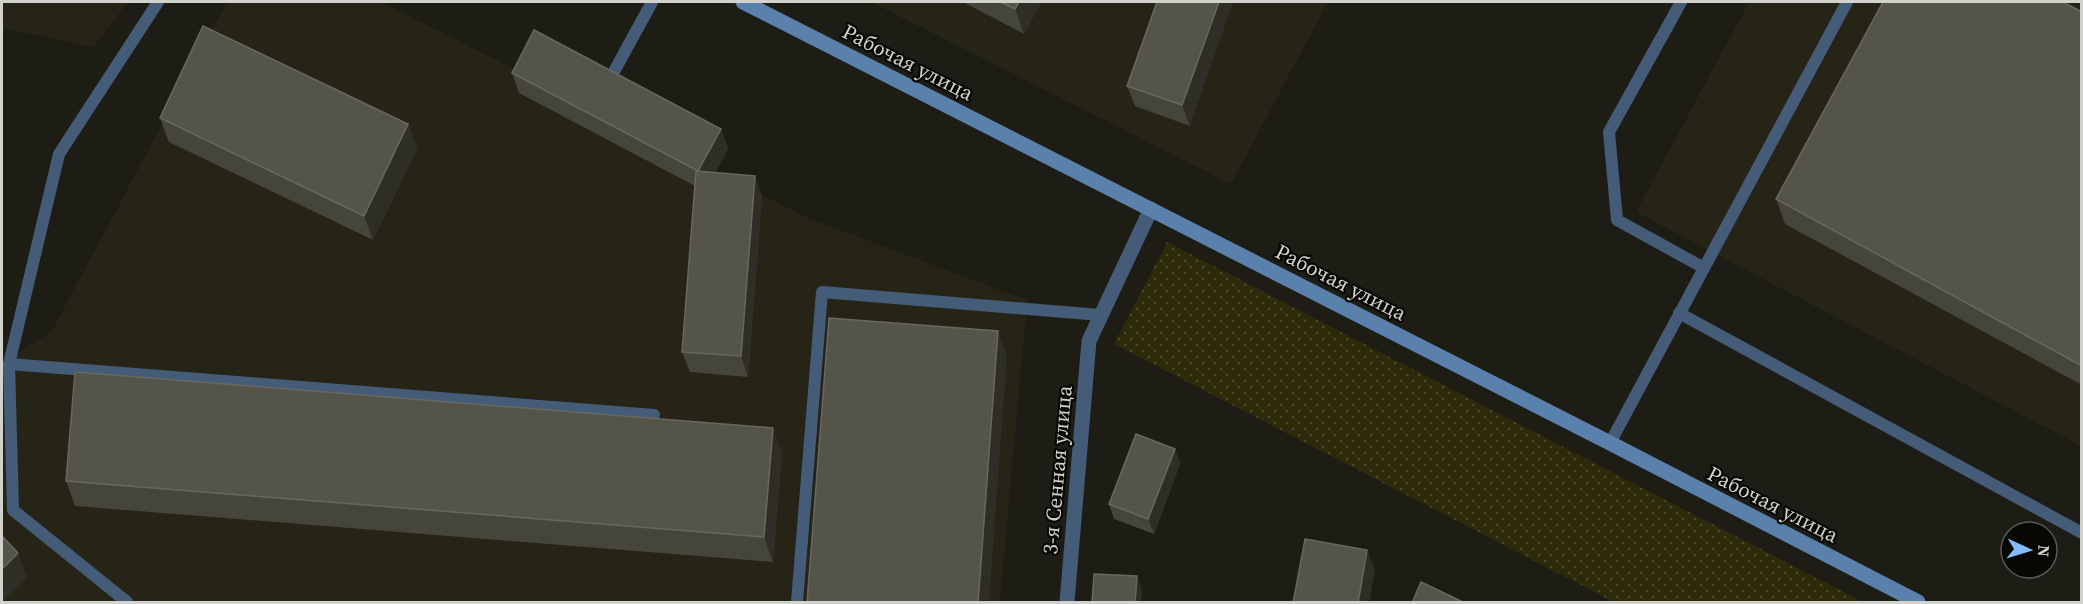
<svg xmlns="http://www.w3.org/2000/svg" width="2083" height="604" font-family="'Source Serif 4',serif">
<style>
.built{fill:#262416}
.grass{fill:url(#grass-dots)}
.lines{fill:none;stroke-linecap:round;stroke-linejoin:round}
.lane{stroke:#455c78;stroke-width:12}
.street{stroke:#455c78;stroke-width:15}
.secondary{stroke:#5a80ac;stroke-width:15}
.wall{fill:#45453c}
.shaded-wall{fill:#2f2e26}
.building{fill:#54544b;stroke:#686860;stroke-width:1.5}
.labels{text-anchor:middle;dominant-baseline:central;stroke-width:4.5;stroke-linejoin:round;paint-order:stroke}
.street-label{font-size:21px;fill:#d2d2cc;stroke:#080805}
</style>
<defs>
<pattern id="grass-dots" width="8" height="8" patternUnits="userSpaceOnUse" patternTransform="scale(1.5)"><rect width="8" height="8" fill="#2d2a0a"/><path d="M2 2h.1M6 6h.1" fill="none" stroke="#4b482c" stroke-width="1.8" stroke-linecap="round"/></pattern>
</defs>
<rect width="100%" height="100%" fill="#1e1d15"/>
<!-- built -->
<g class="built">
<path d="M2,2H128L93,47L2,28Z"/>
<path d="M227,2H382L808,218L1027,300L1000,602H2V363L52,331Z"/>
<path d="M871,2H1328L1231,184Z"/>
<path d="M1749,2H2081V446L1636,212Z"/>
</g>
<!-- grass -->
<path class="grass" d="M1167,242L1863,602H1614L1114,344Z"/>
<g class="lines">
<!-- lane -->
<g class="lane">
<path d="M1681,2L1609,132L1617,220L1704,268"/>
<path d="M611,77L652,2"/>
<path d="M1679,313L2082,533"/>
<path d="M9,364L654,415"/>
<path d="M1610,443L1847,2"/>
<path d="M127,602L13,510L9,364L59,154L158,2"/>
<path d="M797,602L822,292L1100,315"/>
</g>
<!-- street -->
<path class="street" d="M1067,602L1089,341L1151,209"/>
<!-- secondary -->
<path class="secondary" d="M743,2L1610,443L1918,602"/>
</g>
<!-- wall -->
<g class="wall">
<path d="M963,2H1041L1024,34Z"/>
<path d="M1157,2L1190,126L1135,106L1127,86Z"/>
<path d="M2082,12V385L1785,224L1776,199Z"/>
<path d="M512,73L721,129L728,149L715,173L762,196L748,377L690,372L682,352L695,186L519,93Z"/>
<path d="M160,118L408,124L417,149L373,240L169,142Z"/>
<path d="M1175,449L1180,464L1154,534L1114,519L1109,504Z"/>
<path d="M782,452L773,562L75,506L66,481Z"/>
</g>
<!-- shaded-wall -->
<g class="shaded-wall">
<path d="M1019,2H1041L1024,34L1015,9Z"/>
<path d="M1219,2H1233L1190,126L1182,105Z"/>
<path d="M408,124L417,149L373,240L364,216Z"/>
<path d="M721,129L728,149L705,192L698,171Z"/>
<path d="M755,176L762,196L748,377L741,356Z"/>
<path d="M998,331L1007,356L989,603H978Z"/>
<path d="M773,428L782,452L773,562L764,537Z"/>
<path d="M1175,449L1180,464L1154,534L1148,519Z"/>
<path d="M1367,550L1375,570L1369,603H1358Z"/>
<path d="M18,553L27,578L2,603V569Z"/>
<path d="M1137,576L1142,591L1141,603H1135Z"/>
</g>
<!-- building -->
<g class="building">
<path d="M1001,2H1019L1015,9Z"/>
<path d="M1157,2H1219L1182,105L1127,86Z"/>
<path d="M1883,2H2063L2082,12V366L1776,199Z"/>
<path d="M203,26L408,124L364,216L160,118Z"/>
<path d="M534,30L721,129L698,171L512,73Z"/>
<path d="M696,171L755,176L741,356L682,352Z"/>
<path d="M829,318L998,331L978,603H807Z"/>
<path d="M75,372L773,428L764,537L66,481Z"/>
<path d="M1136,434L1175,449L1148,519L1109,504Z"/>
<path d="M2,536L18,553L2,569Z"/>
<path d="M1305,539L1367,550L1358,603H1293Z"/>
<path d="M1094,574L1137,576L1135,603H1092Z"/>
<path d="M1421,582L1465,603H1412Z"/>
</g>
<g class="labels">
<!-- street labels -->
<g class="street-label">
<text transform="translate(908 62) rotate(27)">Рабочая улица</text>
<text transform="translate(1341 282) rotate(27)">Рабочая улица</text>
<text transform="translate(1057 470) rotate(-85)">3-я Сенная улица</text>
<text transform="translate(1773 504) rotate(27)">Рабочая улица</text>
</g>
</g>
<!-- border -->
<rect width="2083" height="604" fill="none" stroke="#d2d2cc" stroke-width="6"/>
<!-- north arrow -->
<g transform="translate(2029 550) rotate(94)"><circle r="28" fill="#080805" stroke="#595955" stroke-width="1.5"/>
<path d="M0-4.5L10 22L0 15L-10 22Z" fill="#85bbfb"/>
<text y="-9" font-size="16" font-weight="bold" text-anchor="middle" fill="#d2d2cc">N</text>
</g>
</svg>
